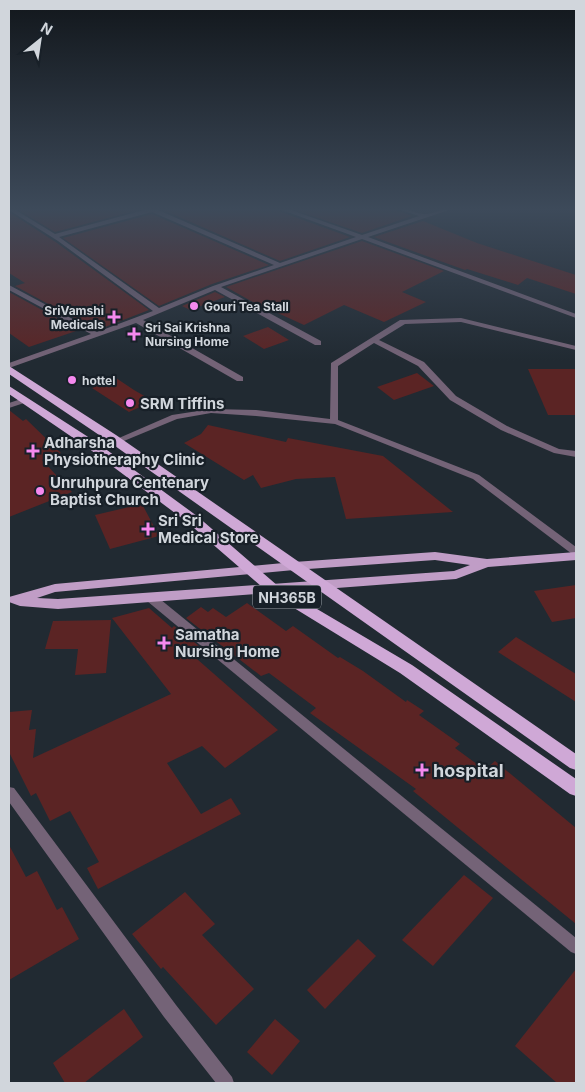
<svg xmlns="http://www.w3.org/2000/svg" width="585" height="1092" font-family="Inter,sans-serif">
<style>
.building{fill:#5b2424}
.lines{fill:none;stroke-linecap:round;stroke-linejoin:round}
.service{fill:#746377;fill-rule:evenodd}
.minor{fill:#746377;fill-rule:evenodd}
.primary{fill:#c09dc6;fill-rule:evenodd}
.trunk{fill:#cfa8d6;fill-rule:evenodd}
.poi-dot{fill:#f589ee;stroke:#182028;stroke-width:2}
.labels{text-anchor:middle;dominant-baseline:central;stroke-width:4.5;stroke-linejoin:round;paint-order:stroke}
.far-poi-label{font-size:12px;font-weight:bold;fill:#d1d6dc;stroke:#182028;text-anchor:start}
.shield{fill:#182028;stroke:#9a9fa6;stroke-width:1}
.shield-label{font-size:14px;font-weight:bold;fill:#d1d6dc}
.poi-label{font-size:15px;font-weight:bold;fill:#d1d6dc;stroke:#182028;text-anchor:start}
.near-poi-label{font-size:18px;font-weight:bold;fill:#d1d6dc;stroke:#182028;text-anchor:start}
</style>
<rect width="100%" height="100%" fill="#212a32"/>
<!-- building -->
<g class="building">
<path d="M17,209H142L55,232Z"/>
<path d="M161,209H279L281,212L350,237L280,261Z"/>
<path d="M292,209H393L412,216L362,233Z"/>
<path d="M9,212L57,243L149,310L105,327L98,323L89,326L15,286L25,283L9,273Z"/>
<path d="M152,214L269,265L212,284L159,306L63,238Z"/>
<path d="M423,221L477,243L576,275V294L527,278L518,285L467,269L465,270L374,237Z"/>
<path d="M362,241L444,271L402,292L426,302L384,322L344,305L304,325L251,301L226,287Z"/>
<path d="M9,292L79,330L29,347L9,333Z"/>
<path d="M215,292L225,297L190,310L182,306Z"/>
<path d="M268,327L289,340L264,349L243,336Z"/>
<path d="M528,369H576V415H548Z"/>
<path d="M417,373L434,386L394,400L377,387Z"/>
<path d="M116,378L134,390L153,401L129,412L92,388Z"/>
<path d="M9,410L23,421L26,419L61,453L42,460L72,492L9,517Z"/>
<path d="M208,425L286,442L288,438L383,456L453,512L346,519L335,477L296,479L261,488L253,475L244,480L184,443L201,434Z"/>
<path d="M142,504L159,536L110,549L95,515Z"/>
<path d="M576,585V618L552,622L534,591Z"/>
<path d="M247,603L286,631L293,626L338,658L340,657L363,671L406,702L407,700L424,711L419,715L460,744L455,748L485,770L495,761L576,828V924L413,791L416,789L310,713L316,708L269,673L261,676L186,618L201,607L208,612L213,608L226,617Z"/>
<path d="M149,608L172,628L174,626L204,650L197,659L278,730L225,768L202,746L167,763L201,814L231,798L241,814L98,889L87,868L99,862L70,811L50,821L36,793L31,796L9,752V712L32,710L29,730L36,729L33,758L171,694L112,618Z"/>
<path d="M111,620L106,673L75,675L78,649H45L53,621Z"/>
<path d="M516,637L576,674V702L498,652Z"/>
<path d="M9,845L26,877L37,871L57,910L62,907L79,939L9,980Z"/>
<path d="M464,875L493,898L433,966L402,940Z"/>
<path d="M185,892L215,924L202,935L254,989L216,1025L163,967L161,969L132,934Z"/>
<path d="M358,939L376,956L325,1009L307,990Z"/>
<path d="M576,969V1083H557L515,1046Z"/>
<path d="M124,1009L143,1037L84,1083H65L53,1063Z"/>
<path d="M275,1019L300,1041L272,1075L247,1052Z"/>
</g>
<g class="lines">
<!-- service -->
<path class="service" d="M461,318L576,346V350L461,322L405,324L379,340L424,362L456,396L507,426L559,449L576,451V457L554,453L501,430L450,400L418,366L374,343L338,366V420L479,475L576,547V555L572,554L473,479L335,424L256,416L211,413L177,419L119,443H113L112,441L172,415L211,409L256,410L330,419L331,363L400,320Z"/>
<!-- minor -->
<g class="minor">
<path d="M9,209H14L55,234L148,209H159L158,210L280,263L356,237L282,210L281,209H288L362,235L419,216L401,210L400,209C409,209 417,214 425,214C433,214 441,209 450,209L449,210L368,237L576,314V318L362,239L221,287L321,341V345H315L215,290L143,320L243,377V381H237L136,323L9,368V363L91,334L9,290V285L97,332L153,311L58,241L9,210ZM152,212L274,265L213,286L159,308L59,237Z"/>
<path d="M24,398H27V402L9,408V403Z"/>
<path d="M151,594L155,595L576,938V954L571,952L147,601L146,598L147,595Z"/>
<path d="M9,787L14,788L176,1005L232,1077L234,1083H216L164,1017L9,802Z"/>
</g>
<!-- primary -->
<path class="primary" d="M435,552L487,559L576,552V560L488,567L456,579L58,609L20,606L9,602V597L55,584L294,562ZM435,560L470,565L454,571L58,599L37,598L55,592L294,570Z"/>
<!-- trunk -->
<g class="trunk">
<path d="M9,366L116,435L576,754V770L570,768L108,441L9,374Z"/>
<path d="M9,386L96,442L197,516L278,586L412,665L576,779V796L570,794L400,673L268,592L187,522L88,448L9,394Z"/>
</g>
</g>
<!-- sky -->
<linearGradient id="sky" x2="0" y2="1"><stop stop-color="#12171c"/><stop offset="0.58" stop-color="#3d4a5a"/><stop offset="1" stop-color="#3d4a5a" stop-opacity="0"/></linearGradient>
<rect width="585" height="361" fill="url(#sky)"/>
<!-- markers -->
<g class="poi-dot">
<circle cx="194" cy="306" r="5"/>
<path d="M111.5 309.5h5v5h5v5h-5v5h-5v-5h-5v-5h5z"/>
<path d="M131.5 326.5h5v5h5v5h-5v5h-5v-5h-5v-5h5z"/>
<circle cx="72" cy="380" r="5"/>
<circle cx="130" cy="403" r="5"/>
<path d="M30.5 443.5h5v5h5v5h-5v5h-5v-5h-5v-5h5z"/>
<circle cx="40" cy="491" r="5"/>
<path d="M145.5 521.5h5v5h5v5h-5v5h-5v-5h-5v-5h5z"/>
<path d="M161.5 635.5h5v5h5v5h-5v5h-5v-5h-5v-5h5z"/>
<path d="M419.5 762.5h5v5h5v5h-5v5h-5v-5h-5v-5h5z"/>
</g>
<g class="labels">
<!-- far-poi labels -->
<g class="far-poi-label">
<text x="204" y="306">Gouri Tea Stall</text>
<text x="104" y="310" text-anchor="end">SriVamshi<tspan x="104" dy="14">Medicals</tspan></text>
<text x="145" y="327">Sri Sai Krishna<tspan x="145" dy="14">Nursing Home</tspan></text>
<text x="82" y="380">hottel</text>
</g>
<!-- shield labels -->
<rect class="shield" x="253" y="585.5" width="68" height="23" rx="4"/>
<g class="shield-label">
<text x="287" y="597">NH365B</text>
</g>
<!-- poi labels -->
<g class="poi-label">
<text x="140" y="403">SRM Tiffins</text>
<text x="44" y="442">Adharsha<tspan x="44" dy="17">Physiotheraphy Clinic</tspan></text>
<text x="50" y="482">Unruhpura Centenary<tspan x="50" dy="17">Baptist Church</tspan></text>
<text x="158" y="520">Sri Sri<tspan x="158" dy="17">Medical Store</tspan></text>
<text x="175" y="634">Samatha<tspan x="175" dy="17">Nursing Home</tspan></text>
</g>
<!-- near-poi labels -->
<g class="near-poi-label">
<text x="433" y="770">hospital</text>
</g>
</g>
<!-- border -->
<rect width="585" height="1092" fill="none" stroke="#d1d6dc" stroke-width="20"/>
<!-- north arrow -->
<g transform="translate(40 40) rotate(30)" stroke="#182028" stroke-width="4" paint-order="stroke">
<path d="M0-4L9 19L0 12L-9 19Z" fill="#d1d6dc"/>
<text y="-8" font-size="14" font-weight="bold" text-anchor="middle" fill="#d1d6dc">N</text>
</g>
</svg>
